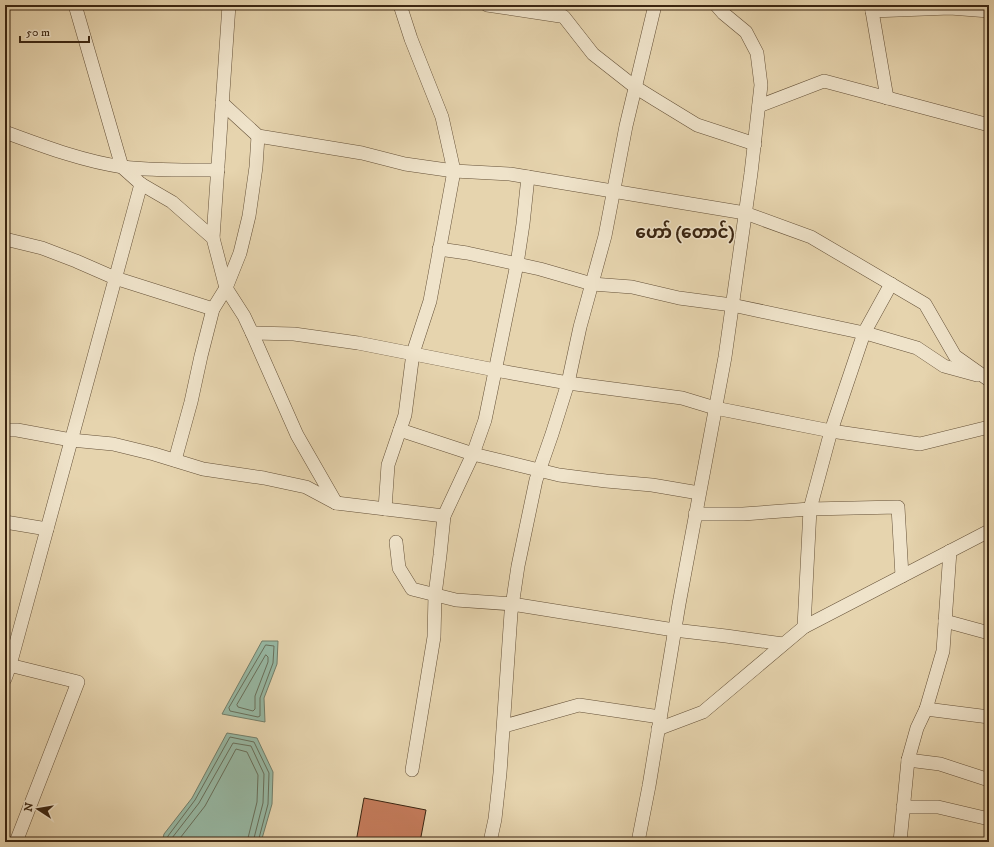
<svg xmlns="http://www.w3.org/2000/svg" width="994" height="847" font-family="'IM FELL DW Pica','Noto Sans Myanmar',serif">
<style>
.water{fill:#97b9a5;stroke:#727e6a}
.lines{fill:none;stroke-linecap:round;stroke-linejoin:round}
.shore{stroke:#686f5b;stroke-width:1}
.building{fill:#c57c5c;stroke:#3a2511}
.minor-casing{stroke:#655138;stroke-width:14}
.minor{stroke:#efe3ca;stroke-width:13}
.labels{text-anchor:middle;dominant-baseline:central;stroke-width:3;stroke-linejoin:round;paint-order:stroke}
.quarter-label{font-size:17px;font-weight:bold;fill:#3a2511;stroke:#efe3ca}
</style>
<rect width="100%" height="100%" fill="#e6d4ae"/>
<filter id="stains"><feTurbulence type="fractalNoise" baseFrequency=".005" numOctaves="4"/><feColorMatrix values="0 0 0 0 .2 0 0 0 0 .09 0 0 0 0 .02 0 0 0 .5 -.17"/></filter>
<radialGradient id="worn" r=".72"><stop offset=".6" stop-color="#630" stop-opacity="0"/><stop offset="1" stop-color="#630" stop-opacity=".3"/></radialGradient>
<!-- water -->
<g class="water">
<path d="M262,641H278L277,664L264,698L265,722L222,714Z"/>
<path d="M227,733L257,738L273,772L272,804L261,842H162L164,834L192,798Z"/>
</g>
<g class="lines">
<!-- shore -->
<g class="shore">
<path d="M266,645L274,646L273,663L260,698V716L258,717L230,711L229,708Z"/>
<path d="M266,655L268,657V662L255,696V709L253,711L238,707L237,705Z"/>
<path d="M166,842L168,836L195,800L230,737L254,742L269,773L268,804L258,842"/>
<path d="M171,842L172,838L199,803L233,743L251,746L264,774L263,803L253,842"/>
<path d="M177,842L205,806L236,749L247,752L258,775L257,802L247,842"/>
</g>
</g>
<!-- building -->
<path class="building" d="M364,798L426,810L420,842H356Z"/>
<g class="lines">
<defs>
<g id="minor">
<path d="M75,5L122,167L141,184L172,202L213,238L226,288L244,316L252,333L297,435L336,503"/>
<path d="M487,5L560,16"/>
<path d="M546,5L564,17L593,54L635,87L656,100L697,125L755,144"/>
<path d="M871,5L887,98"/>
<path d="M872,11L950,8L989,11"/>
<path d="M222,103L258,136L362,153L405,164L454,171L510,174L745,213L811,237L925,304L955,356L989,380"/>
<path d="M759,106L824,81L989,125"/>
<path d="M5,132C43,146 82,161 123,167C154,171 186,170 218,170"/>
<path d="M213,238L229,5"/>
<path d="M5,239L42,248L76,261L115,278L213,309"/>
<path d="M439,249L467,253L540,269L592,284L632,287L679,298L732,305L869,334L917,348L944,366L977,375"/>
<path d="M252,333L294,334L358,343L495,370L568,383L682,398L715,408L831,431L920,444L989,427"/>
<path d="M5,430H17L71,440L113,444L154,454L203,469L264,478L306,487L336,503L444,516"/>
<path d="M400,430L473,454L559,475L606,481L652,485L699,493"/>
<path d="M175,460L191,402L201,356L213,309L226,288L240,253L249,216L256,167L258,136"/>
<path d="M385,509L388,465L405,415L413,353L430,301L454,171L442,117L411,39L400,5"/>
<path d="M695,514H743L810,509L898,507L902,576"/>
<path d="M5,522L47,529"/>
<path d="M396,542L399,568L412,589L456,600L512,604L674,630L726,636L783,644"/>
<path d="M945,621L989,633"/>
<path d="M804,627L810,509L831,431L864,333L891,284"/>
<path d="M5,664L78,682L16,842"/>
<path d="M5,679L10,665L141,184"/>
<path d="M926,709L989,717"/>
<path d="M504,726L579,705L660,717"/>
<path d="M658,729L703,712L804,627L989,531"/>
<path d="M908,760L940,764L989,780"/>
<path d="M412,770L434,637L435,595L440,555L444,516L473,454L485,420L517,264L523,224L528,177"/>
<path d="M903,807H938L989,819"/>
<path d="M490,842L495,819L500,773L511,613L518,566L536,480L552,434L568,383L580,327L605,236L626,126L655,5"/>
<path d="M638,842L649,786L679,604L725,357L751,173L761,85L757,53L746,32L723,13L716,5"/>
<path d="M900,842L908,760L917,728L926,709L943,651L950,551"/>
</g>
</defs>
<!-- minor casing -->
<use href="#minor" class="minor-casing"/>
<!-- minor -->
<use href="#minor" class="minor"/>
</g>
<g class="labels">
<!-- quarter labels -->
<g class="quarter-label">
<text x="685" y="233">ဟော် (တောင်)</text>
</g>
</g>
<!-- margin -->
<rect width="994" height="847" fill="none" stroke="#e6d4ae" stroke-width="20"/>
<rect x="6" y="6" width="982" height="835" fill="none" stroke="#3a2511" stroke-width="2"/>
<rect x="10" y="10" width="974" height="827" fill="none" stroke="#3a2511"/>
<!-- north arrow -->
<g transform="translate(38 809) rotate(282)" stroke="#efe3ca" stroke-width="3" paint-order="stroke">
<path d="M0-3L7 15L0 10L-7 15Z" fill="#3a2511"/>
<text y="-6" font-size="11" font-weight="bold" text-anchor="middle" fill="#3a2511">N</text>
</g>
<!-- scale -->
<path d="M20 36v6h69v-6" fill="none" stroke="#3a2511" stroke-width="2"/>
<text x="26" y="36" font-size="12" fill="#3a2511" stroke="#efe3ca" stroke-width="3" paint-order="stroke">50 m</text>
<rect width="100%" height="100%" filter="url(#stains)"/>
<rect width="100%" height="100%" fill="url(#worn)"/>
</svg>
